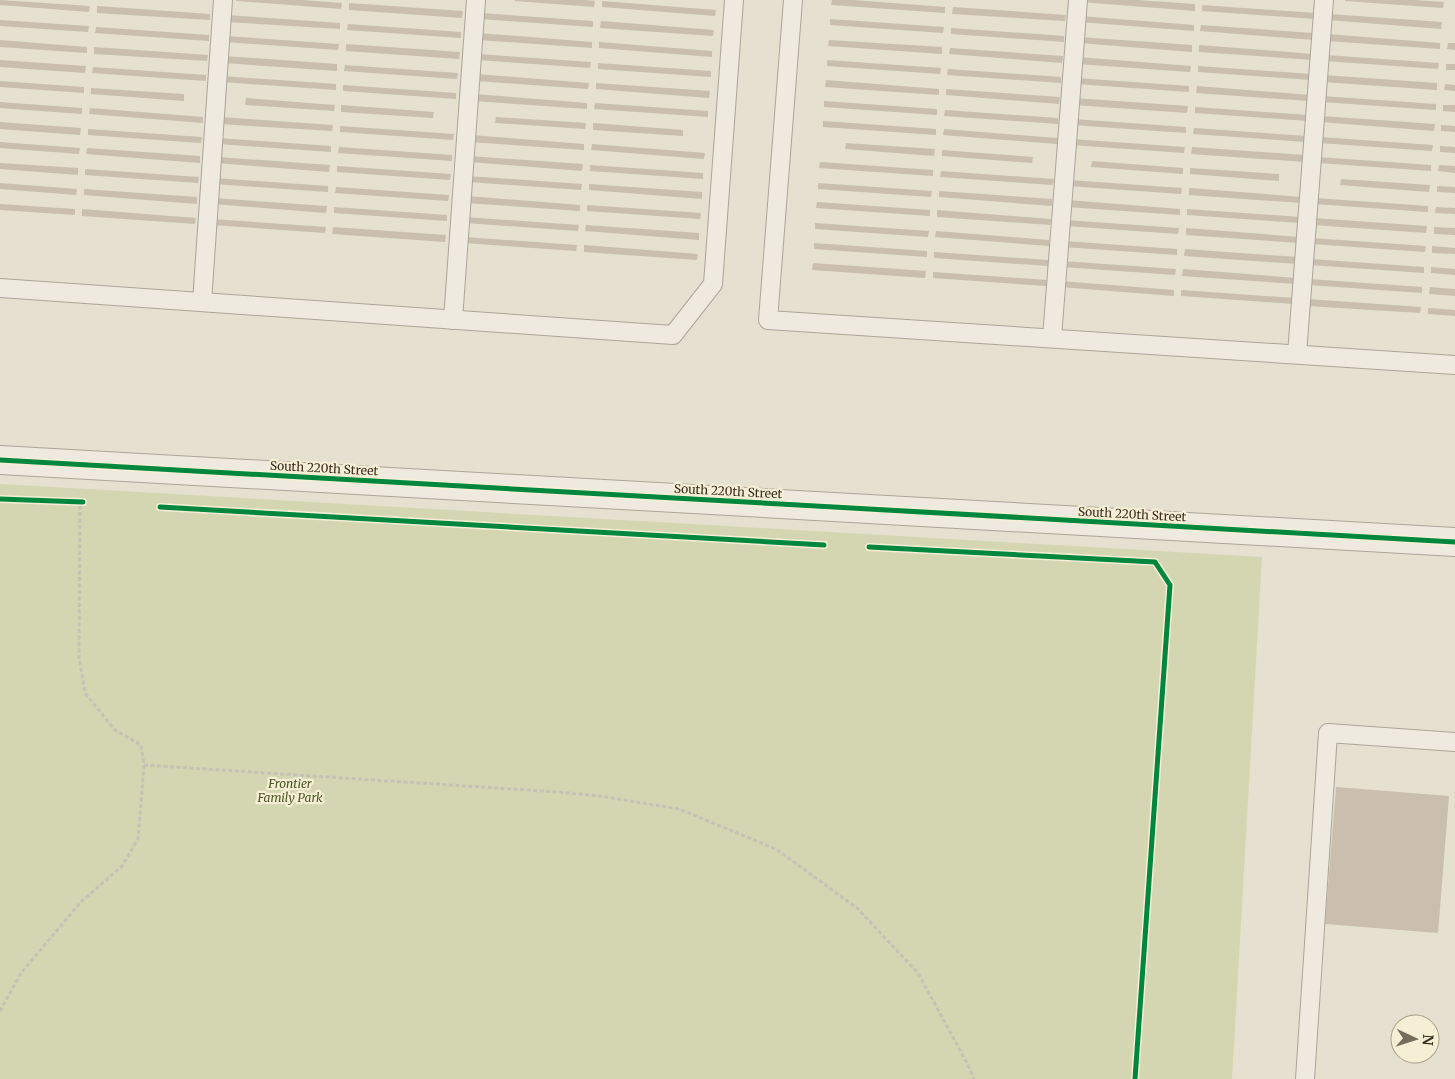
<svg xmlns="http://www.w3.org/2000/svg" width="1455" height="1079" font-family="Merriweather,serif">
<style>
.green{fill:#d4d6b1}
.building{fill:#cabeaf}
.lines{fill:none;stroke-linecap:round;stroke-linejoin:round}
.service-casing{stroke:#aba598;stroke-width:20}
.minor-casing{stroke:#aba598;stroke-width:30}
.path{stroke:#c6c1b7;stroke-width:3;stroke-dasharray:4 2.5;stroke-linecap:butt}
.service{stroke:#eeeae0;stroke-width:18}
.minor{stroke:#eeeae0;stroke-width:28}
.cycleway-casing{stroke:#f6eed5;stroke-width:8}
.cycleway{stroke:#00873e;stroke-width:5}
.labels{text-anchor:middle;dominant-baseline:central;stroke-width:4.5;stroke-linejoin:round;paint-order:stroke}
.street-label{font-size:12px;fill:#3a2d1f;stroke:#f6eed5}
.park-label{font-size:12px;font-style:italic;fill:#495725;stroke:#f6eed5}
</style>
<rect width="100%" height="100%" fill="#e5e0cf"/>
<!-- green -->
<path class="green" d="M0,484L1262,557L1232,1079H0Z"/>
<!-- building -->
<g class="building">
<path d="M0,0L90,6L89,12L0,5Z"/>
<path d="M236,0H302L342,3L341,9L236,1Z"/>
<path d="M515,0H586L595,1L594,7L515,1Z"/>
<path d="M832,0H853L945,7V13L831,5Z"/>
<path d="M1082,0H1137L1195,4V11L1081,2Z"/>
<path d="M1345,0H1414L1444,2L1443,8L1345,1Z"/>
<path d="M602,1L716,10L715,16L602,7Z"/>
<path d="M349,3L463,11L462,18L349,10Z"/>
<path d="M1202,5L1316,13L1315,19L1202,11Z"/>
<path d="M97,6L210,14V20L97,13Z"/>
<path d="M953,7L1066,15L1065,21L952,14Z"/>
<path d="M480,13L593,21V27L479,19Z"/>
<path d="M1329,14L1442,22L1441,29L1328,20Z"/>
<path d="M227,15L340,23V29L227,22Z"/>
<path d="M1080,16L1194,25V31L1080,22Z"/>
<path d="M830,19L944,27L943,33L830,25Z"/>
<path d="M0,20L89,26L88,32L0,26Z"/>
<path d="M601,21L714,30L713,36L600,28Z"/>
<path d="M348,24L461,32V38L347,30Z"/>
<path d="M1201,25L1314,33V40L1200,31Z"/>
<path d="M96,27L209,35V41L95,33Z"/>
<path d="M951,28L1064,36V42L951,34Z"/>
<path d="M478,33L592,42V48L478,40Z"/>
<path d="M1327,34L1440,43V49L1327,41Z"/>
<path d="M226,36L339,44L338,50L225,42Z"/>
<path d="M1079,37L1192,45V52L1079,43Z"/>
<path d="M0,40L87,47V53L0,47Z"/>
<path d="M829,40L942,47V54L828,46Z"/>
<path d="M599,42L712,51V57L599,48Z"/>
<path d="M1448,43H1455V50L1447,49Z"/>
<path d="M346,44L460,52L459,59L346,51Z"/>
<path d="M1199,45L1313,54V60L1199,52Z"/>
<path d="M94,47L208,55L207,61L94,54Z"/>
<path d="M950,48L1063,56L1062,63L949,54Z"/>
<path d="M477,54L591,62L590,68L477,60Z"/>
<path d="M1326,55L1439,63L1438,69L1325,61Z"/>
<path d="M224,56L337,64V71L223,63Z"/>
<path d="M1078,57L1191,66L1190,72L1077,64Z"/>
<path d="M0,60L86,66L85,73L0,67Z"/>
<path d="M827,60L941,68L940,74L827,66Z"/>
<path d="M598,63L711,71V77L598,69Z"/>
<rect x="1446" y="64" width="9" height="6"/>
<path d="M345,65L458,73L457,79L344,71Z"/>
<path d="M1198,66L1312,74L1311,80L1198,72Z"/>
<path d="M93,67L206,75V81L92,73Z"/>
<path d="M948,69L1061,77V83L947,75Z"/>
<path d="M476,74L589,83L588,89L475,81Z"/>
<path d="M1324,75L1437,83V90L1323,82Z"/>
<path d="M222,76L336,84V90L222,82Z"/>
<path d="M1076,78L1189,86V92L1075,84Z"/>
<path d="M826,80L939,89V95L825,87Z"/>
<path d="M0,81L84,87V93L0,87Z"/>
<path d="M596,83L710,91L709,98L596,89Z"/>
<path d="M1445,84L1455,85V91L1444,90Z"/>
<path d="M343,85L456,93V99L343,91Z"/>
<path d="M1197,86L1310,95L1309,101L1196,93Z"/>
<path d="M91,88L184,94V101L91,94Z"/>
<path d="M946,89L1060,97L1059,104L946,95Z"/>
<path d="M474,94L587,103V109L474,101Z"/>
<path d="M1322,96L1436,104V110L1322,102Z"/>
<path d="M246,98L335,105L334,111L245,105Z"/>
<path d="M1074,98L1188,106L1187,113L1074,105Z"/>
<path d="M824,101L937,109V115L824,107Z"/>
<path d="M0,102L82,108V114L0,108Z"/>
<path d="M595,103L708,111V117L594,109Z"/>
<path d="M341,105L434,112L433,118L341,112Z"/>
<path d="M1443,105H1455V112L1443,111Z"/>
<path d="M1195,107L1308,115V121L1195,113Z"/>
<path d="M90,108L203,117V123L89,114Z"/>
<path d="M945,110L1058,118V124L944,116Z"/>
<path d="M1321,116L1435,124L1434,131L1321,122Z"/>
<path d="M220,117L333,125L332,131L219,124Z"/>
<path d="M496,117L586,123L585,129L495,123Z"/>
<path d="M1073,119L1186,127V133L1072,125Z"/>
<path d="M823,121L936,129V135L823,127Z"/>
<path d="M0,122L81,128L80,135L0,129Z"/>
<path d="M593,123L683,130V136L593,130Z"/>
<path d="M1441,125L1455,126V132L1441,131Z"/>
<path d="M340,126L454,134L453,140L340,132Z"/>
<path d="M1194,128L1307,136L1306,142L1193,134Z"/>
<path d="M88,129L202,137L201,143L88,135Z"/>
<path d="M944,129L1057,138V144L943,135Z"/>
<path d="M471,135L584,144V150L470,142Z"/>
<path d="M1320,137L1433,145L1432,151L1319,143Z"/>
<path d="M218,138L331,146V152L218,144Z"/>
<path d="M1071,139L1185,147L1184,153L1071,145Z"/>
<path d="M0,142L80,148L79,154L0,148Z"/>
<path d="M846,143L935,149L934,156L845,149Z"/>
<path d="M592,144L705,153L704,159L591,150Z"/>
<path d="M1440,146L1455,147V153L1440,152Z"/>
<path d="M339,147L452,155V161L338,153Z"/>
<path d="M1192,147L1305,155V162L1191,154Z"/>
<path d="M87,148L200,156V163L86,154Z"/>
<path d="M942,150L1033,157L1032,163L942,156Z"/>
<path d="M469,156L583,164L582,171L469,162Z"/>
<path d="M217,157L330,165L329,172L216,163Z"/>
<path d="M1318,157L1431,165V171L1318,163Z"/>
<path d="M1092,161L1183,168V174L1091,167Z"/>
<path d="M820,162L933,170V176L819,168Z"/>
<path d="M0,163L78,168V175L0,169Z"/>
<path d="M590,165L703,173V179L590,171Z"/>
<path d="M1439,165L1455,166V173L1438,171Z"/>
<path d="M337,166L451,174L450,180L337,172Z"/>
<path d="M1190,168L1279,174V181L1190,174Z"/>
<path d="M85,169L199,177L198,183L85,175Z"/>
<path d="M941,171L1054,179L1053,185L940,177Z"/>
<path d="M468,176L582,184L581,190L468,182Z"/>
<path d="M215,178L328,186V192L214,184Z"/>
<path d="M1341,179L1430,185L1429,192L1340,185Z"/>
<path d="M1069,180L1182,188L1181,194L1068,186Z"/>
<path d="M0,183L77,189L76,195L0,189Z"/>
<path d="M818,183L932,191L931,197L818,189Z"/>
<path d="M589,184L702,192V199L589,190Z"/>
<path d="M1437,186L1455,187V193L1437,192Z"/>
<path d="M336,187L449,195L448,201L335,193Z"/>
<path d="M1189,188L1302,197V203L1189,195Z"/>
<path d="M84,189L197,197V204L84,195Z"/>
<path d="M939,191L1052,199V206L939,197Z"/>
<path d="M467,196L580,205V211L466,203Z"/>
<path d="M213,198L327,206L326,213L213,204Z"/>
<path d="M1315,198L1428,206V212L1314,204Z"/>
<path d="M1067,200L1180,209V215L1067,207Z"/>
<path d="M817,202L930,210V216L816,208Z"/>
<path d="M0,204L75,209V215L0,210Z"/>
<path d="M587,205L701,213L700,219L587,211Z"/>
<path d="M334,207L447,215V221L334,213Z"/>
<path d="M1436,207L1455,208V214L1435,213Z"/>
<path d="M82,209L196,218L195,224L82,216Z"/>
<path d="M1187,209L1301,217L1300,223L1187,215Z"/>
<path d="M937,210L1051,219L1050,225L937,217Z"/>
<path d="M465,217L579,225L578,231L465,223Z"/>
<path d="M1313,218L1427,226L1426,233L1313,225Z"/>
<path d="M212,219L326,227L325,233L212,225Z"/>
<path d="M1065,220L1179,228L1178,234L1065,226Z"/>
<path d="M815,223L929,231L928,237L815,229Z"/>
<path d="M586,225L699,233V240L585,231Z"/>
<path d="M333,227L446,235L445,242L332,234Z"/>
<path d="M1434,227L1455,228V235L1434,234Z"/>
<path d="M1186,228L1299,237V243L1186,235Z"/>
<path d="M936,231L1049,240V246L935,237Z"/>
<path d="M464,237L577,245L576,251L463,243Z"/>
<path d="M1312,238L1426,246L1425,252L1312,244Z"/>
<path d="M1064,241L1177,249V255L1063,247Z"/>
<path d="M814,243L927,251V257L814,249Z"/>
<path d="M584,245L698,254L697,260L584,252Z"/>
<path d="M1432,246L1455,248V254L1432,253Z"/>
<path d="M1185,249L1298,257L1297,264L1184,256Z"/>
<path d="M934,252L1048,260V266L934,258Z"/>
<path d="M1311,259L1424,267V273L1310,265Z"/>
<path d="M1062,261L1176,269L1175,275L1062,267Z"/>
<path d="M813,263L926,271L925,278L812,270Z"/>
<path d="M1431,267L1455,269V275L1431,273Z"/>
<path d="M1183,269L1296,278V284L1182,276Z"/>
<path d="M933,272L1047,280L1046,286L933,278Z"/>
<path d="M1309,279L1422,287V293L1309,285Z"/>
<path d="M1061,281L1174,290V296L1060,287Z"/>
<path d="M1430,287L1455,289V296L1429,294Z"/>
<path d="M1181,290L1295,298L1294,304L1181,296Z"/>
<path d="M1308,299L1421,307L1420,313L1307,306Z"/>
<path d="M1428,308L1455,310V316L1428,314Z"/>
<path d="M1336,787L1449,796L1438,933L1325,924Z"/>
</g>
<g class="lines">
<defs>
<g id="service">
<path d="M793,0L768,320L1455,365"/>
<path d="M0,288L673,335L713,284L734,0"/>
<path d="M202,302L223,0"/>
<path d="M453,320L476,0"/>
<path d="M1052,338L1078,0"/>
<path d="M1297,354L1324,0"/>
<path d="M1305,1079L1328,733L1455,742"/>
</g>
<path id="minor" d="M0,460L1455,542"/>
</defs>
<!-- service casing -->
<use href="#service" class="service-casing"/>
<!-- minor casing -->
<use href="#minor" class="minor-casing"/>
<!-- path -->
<g class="path">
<path d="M144,765L558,792L600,796L679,809L776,849L857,908L918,973L968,1065L974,1079"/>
<path d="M0,1011L21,973L81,902L122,866L138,839L144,765L141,745L115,730L85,693L79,657L80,502"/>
</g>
<!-- service -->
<use href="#service" class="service"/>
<!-- minor -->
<use href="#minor" class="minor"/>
<defs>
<g id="cycleway">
<path d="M0,460L1455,542"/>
<path d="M0,499L83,502"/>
<path d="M160,507L824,545"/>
<path d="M869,547L1155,562L1170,585L1135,1079"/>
</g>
</defs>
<!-- cycleway casing -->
<use href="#cycleway" class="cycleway-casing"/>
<!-- cycleway -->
<use href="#cycleway" class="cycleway"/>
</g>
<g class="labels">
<!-- street labels -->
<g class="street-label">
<text transform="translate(324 468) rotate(3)">South 220th Street</text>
<text transform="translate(728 491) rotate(3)">South 220th Street</text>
<text transform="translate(1132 514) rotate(3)">South 220th Street</text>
</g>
<!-- park labels -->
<g class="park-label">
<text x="290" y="783">Frontier<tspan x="290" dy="14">Family Park</tspan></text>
</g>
</g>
<!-- north arrow -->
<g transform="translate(1415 1039) rotate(94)"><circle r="24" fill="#f6eed5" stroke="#aba18c"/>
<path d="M0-4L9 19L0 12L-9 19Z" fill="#766c5d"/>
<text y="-8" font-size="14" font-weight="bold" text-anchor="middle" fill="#3a2d1f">N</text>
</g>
</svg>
